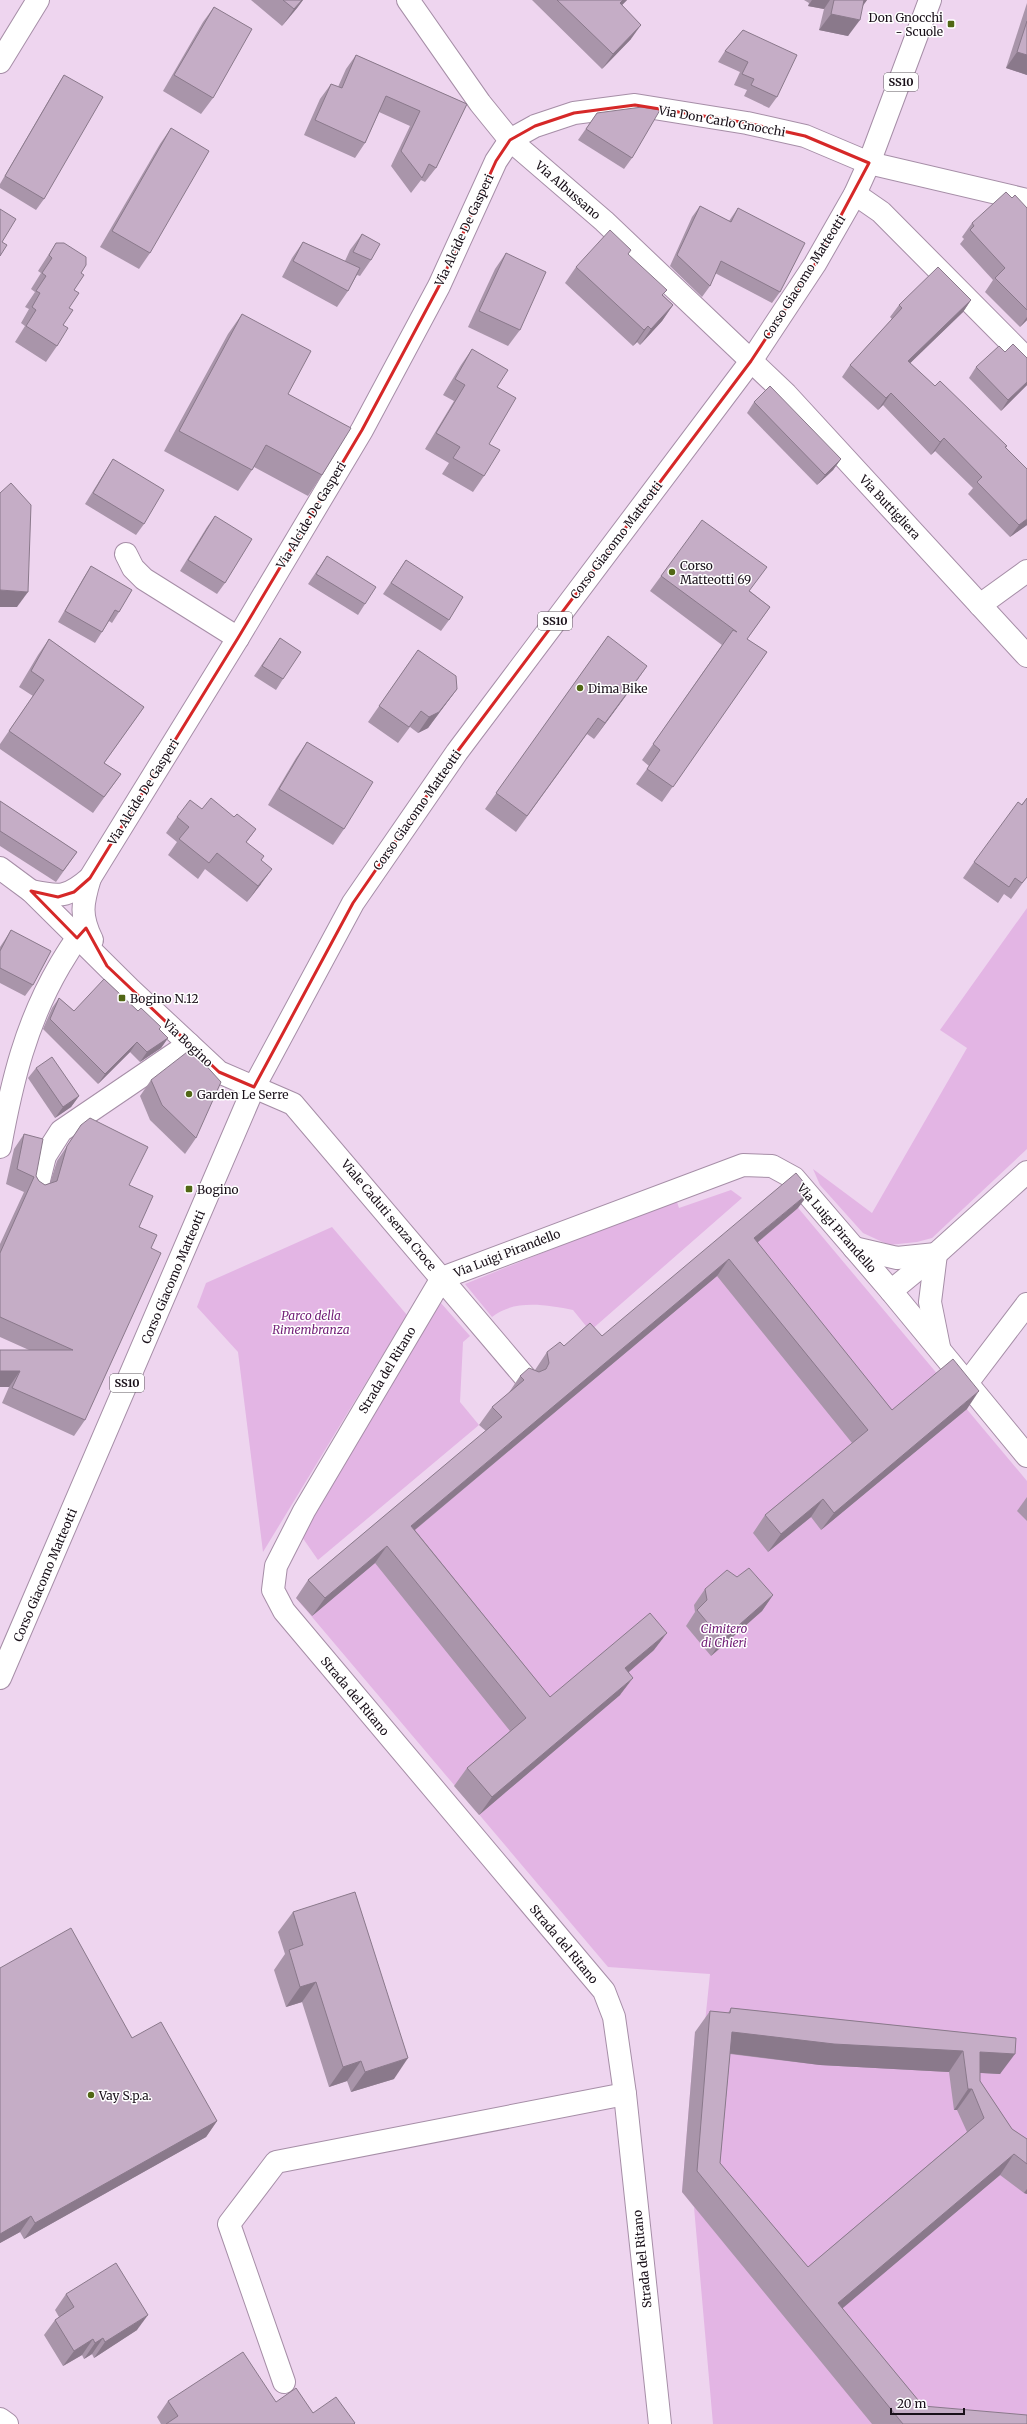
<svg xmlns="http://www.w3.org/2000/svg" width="1027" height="2424" font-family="Merriweather,serif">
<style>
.green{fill:#e3b5e4}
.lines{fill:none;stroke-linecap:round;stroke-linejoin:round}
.minor-casing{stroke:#a68ea7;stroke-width:24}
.major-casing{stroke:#a68ea7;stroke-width:24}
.minor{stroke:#fff;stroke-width:22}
.major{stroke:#fff;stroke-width:22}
.wall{fill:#a995aa;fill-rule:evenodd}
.shaded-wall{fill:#8a798b}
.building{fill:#c5adc6;stroke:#8a798b;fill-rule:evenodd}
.marked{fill:none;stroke:#d62828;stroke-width:3;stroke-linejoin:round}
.poi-dot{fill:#516715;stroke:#fff;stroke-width:1.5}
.labels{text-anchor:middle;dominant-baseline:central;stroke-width:3;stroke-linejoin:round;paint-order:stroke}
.shield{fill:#fff;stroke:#5e585e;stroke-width:1}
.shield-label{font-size:11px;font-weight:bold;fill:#191019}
.poi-label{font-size:12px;fill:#191019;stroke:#fff;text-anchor:start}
.street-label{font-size:12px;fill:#191019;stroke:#fff}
.park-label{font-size:12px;font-style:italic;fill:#732078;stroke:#fff}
</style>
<rect width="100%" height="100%" fill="#eed5ef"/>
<!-- green -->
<g class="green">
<path d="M1027,908V1149L932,1238L917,1242L889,1245L863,1233L820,1185L813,1169L872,1213L967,1048L940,1030Z"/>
<path d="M731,1190L742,1198L590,1331L573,1310C547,1305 514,1299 492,1317L465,1284L676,1199L679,1208Z"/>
<path d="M784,1191L1027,1481V2424H713L694,2207L682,2192L695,2032H704L710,1974L608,1967L296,1598Z"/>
<path d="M332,1227L407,1315L263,1552L238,1352L197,1307L206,1283Z"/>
<path d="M440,1302L470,1336L463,1342L460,1402L479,1425L318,1560L302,1537Z"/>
</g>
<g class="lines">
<defs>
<g id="minor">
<path d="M408,0L480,103L510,140L604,221L786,394L1027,656"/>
<path d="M0,62L38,0"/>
<path d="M855,194L881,212L1027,359"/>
<path d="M126,554L133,568L144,579L238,638"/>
<path d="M980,605L1027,571"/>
<path d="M0,868L31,891L131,990L219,1072L293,1104L525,1377"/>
<path d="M90,878C82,904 80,916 92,940"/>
<path d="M31,891C60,897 67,898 90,878L238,638L362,430L439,286L496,161L510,140L535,126L574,113L635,105L747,123L805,136L869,163L1027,200"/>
<path d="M0,1147C12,1081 26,1023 60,965C68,952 75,939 86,928"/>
<path d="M37,1188L45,1156L61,1131L189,1044"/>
<path d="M854,1248L897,1258L936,1254L930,1302L939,1347"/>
<path d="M442,1278L743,1165L772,1166L794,1178L891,1291L1027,1456"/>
<path d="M891,1291L936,1254L1027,1172"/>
<path d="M967,1383L1027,1304"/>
<path d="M625,2094L660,2424"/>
<path d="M284,2382L229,2224L276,2162L625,2094L614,2017L604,1991L284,1611L273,1590L276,1566L304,1511L442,1278"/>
<path d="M0,2419L7,2424"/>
</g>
<path id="major" d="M0,1678L254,1087L353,903L457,752L751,361L815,264L855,194L869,163L930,0"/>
</defs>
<!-- minor casing -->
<use href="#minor" class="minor-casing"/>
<!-- major casing -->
<use href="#major" class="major-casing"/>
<!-- minor -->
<use href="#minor" class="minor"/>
<!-- major -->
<use href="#major" class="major"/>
</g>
<!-- wall -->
<g class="wall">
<path d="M251,0H303L297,8L282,26Z"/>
<path d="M532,0H627L622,5L631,39L602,69Z"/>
<path d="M804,0H867L862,6L848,36L819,30L824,9L808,6L809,3Z"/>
<path d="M1027,3V75L1006,68Z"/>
<path d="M214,7L213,98L201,114L163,91L203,22Z"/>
<path d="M743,30L777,97L769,108L744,96L747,90L734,85L740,72L718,62L725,51Z"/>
<path d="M356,55L467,104L436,168L425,182L421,180L411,193L391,166L410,126L379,112L365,143L355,158L304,135L320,99L331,84L338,87L346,69Z"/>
<path d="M64,75L44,199L36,210L0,188V184L57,86Z"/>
<path d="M597,113L632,158L624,169L578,140Z"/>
<path d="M171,128L150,253L139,269L100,247L160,144Z"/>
<path d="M1012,198L1027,208V320L1020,327L985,292L993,280L960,244L964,239L962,237L972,223Z"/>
<path d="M700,206L729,221L738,208L780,292L772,303L715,273L710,286L702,297L670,266L692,217Z"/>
<path d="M362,234L371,260L360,276L357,275L348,291L337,307L282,277L292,258L303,242L345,261L350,250Z"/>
<path d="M56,243L81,273L74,290L57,346L46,362L15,342L25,326L21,323L29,309L25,307L35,292L31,289L41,273L38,271Z"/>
<path d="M631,250L628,254L663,295L673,305L662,321L640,345L637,342L633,346L565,283L576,267Z"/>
<path d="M506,253L520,330L508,346L468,327L495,269Z"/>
<path d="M971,300L963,312L910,363L935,386L1007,446L1006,447L1027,525L1010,537L968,494L973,488L935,451L931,455L883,405L878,410L842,377L850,365L892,319L890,317L899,305Z"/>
<path d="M242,314L288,394L322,475L308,496L254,467L238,491L164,451L228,334Z"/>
<path d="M472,349L497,387L484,476L473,492L442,474L449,463L425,449L454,401L443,395L461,365Z"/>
<path d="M1026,357L1027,358V385L1001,411L969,378L976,367Z"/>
<path d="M754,402L841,459L833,470L817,485L747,413Z"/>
<path d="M113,459L144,524L136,535L85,504L106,470Z"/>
<path d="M215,516L225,583L217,594L180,571L207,527Z"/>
<path d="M327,556L365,604L358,615L308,584Z"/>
<path d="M406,560L449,620L441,631L383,594Z"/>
<path d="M91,566L119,612L112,623L109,621L95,643L58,622L84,577Z"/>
<path d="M661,576L750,591L770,607L747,639L767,652L662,802L636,784L649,766L642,760L722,645L650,591Z"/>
<path d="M608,636L636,682L594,739L587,734L516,832L485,809Z"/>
<path d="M280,638L283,679L276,690L254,676Z"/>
<path d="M49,639L144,707L104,763L121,774L93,813L0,749V744L33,696L19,687L38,655Z"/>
<path d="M418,650L457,689L428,728L418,733L410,727L398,743L368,722Z"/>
<path d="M307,742L344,829L333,845L268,805L296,758Z"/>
<path d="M1027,798V877L1011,899L1004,894L998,903L963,878L974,862Z"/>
<path d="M0,801L77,852L56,882L0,846Z"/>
<path d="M202,809L256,829L246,843L261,860V884L247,902L205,869L198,879L168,855L177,842L166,833L177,817Z"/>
<path d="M11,930L33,985L25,996L0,983V947L4,941Z"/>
<path d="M59,998L74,1011H138L168,1038L161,1048L140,1062L130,1052L98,1084L43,1029L52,1008Z"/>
<path d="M36,1068L79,1096L71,1107L55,1118L28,1078Z"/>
<path d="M151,1080L196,1138L185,1154L150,1120L140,1096Z"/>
<path d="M81,1125L129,1185L139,1227L151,1248L85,1420L74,1436L2,1403L9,1387H0V1350H29L0,1337V1244L24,1192L6,1184L14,1149L24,1134L36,1176L39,1181L45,1185L50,1183L57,1161Z"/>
<path d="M798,1208L757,1243L892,1410L967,1409L821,1530L811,1517L768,1552L753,1533L765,1515L852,1443L717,1276L415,1530L550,1697L654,1650L628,1672L620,1695L479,1815L454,1786L467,1768L510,1731L375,1563L312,1616L296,1598L308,1580L486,1431L479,1425L492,1407L508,1394L520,1376L535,1370L547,1352L564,1346L602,1336Z"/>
<path d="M1027,1497V1521L1017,1511Z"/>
<path d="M705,1589L773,1595L762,1611L711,1656L686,1626L695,1612L694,1605Z"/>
<path d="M293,1912L394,2079L351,2092L347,2081L329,2087L302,2002L286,2007L274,1970L285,1954L278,1932Z"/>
<path d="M0,1968L132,2038L217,2121L206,2137L24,2239L20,2232L0,2243Z"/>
<path d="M731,2008L1016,2038L1000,2074L980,2073V2081L1012,2129L1027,2139V2194L1024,2193L1000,2175L842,2308L923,2406L1027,2424H872L682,2192L695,2032L710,2011L728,2013ZM730,2054L820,2065L949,2072L954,2110H957L967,2132L808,2267L720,2163Z"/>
<path d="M66,2294L137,2330L94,2358L92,2354L84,2359L82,2355L63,2366L44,2335L55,2320L59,2317L55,2310Z"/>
<path d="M168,2401L276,2402L354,2424H161L157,2417Z"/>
</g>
<!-- shaded-wall -->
<g class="shaded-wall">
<path d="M302,0H303L297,8L282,26L294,9Z"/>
<path d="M623,0H627L609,18L620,3Z"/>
<path d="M812,0H830L824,9L808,6Z"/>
<path d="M860,0H867L860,10Z"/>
<path d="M831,14L860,20L848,36L819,30Z"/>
<path d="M641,25L631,39L602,69L613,54Z"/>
<path d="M1017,52L1027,55V75L1006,68Z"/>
<path d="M971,300L963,312L900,373L908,361Z"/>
<path d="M673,305L662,321L640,345L651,329Z"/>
<path d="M1027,317V320L1020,327Z"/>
<path d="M648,326L637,342L633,346L644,330Z"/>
<path d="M1027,382V385L1001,411L1008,400Z"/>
<path d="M891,393L883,405L878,410L886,398Z"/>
<path d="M944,438L935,451L931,455L940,442Z"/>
<path d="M841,459L833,470L817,485L825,475Z"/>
<path d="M1027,519V525L1010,537L1019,525Z"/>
<path d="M0,590L28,592L17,607H0Z"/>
<path d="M647,666L636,682L594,739L605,723Z"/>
<path d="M457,689L428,728L418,733L429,717Z"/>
<path d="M272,869L261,884L247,902L258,886Z"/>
<path d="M168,1038L161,1048L140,1062L147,1052Z"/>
<path d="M137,1042L130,1052L98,1084L105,1074Z"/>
<path d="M79,1096L71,1107L55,1118L63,1107Z"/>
<path d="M811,1191L798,1208L741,1256L754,1238Z"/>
<path d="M729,1259L717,1276L399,1543L411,1526Z"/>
<path d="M0,1371H20L9,1387H0Z"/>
<path d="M979,1391L967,1409L821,1530L834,1513Z"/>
<path d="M823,1499L811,1517L768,1552L781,1534Z"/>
<path d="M387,1546L375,1563L312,1616L325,1598Z"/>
<path d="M773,1595L762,1611L711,1656L722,1640Z"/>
<path d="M667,1633L654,1650L613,1686L625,1668Z"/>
<path d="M633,1678L620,1695L479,1815L492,1797Z"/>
<path d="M316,1982L302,2002L286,2007L300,1987Z"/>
<path d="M732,2032L963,2051L949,2072L820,2065L718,2052Z"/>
<path d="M980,2052L1015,2054L1000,2074L966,2072Z"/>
<path d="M408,2058L394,2079L351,2092L365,2072Z"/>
<path d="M361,2061L347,2081L329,2087L343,2067Z"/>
<path d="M968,2089H972L957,2110H954Z"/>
<path d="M217,2121L206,2137L24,2239L35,2223Z"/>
<path d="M1014,2154L1000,2175L824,2324L838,2303Z"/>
<path d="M1027,2189V2194L1024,2193Z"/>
<path d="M31,2216L20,2232L0,2243V2234Z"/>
<path d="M148,2315L137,2330L94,2358L105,2342Z"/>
<path d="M103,2338L92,2354L84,2359L95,2343Z"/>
<path d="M93,2339L82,2355L63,2366L74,2351Z"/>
</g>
<!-- building -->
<g class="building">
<path d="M283,0H302L294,9Z"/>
<path d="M557,0H623L620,3L641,25L613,54Z"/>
<path d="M834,0H864L860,20L831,14Z"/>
<path d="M214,7L252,29L213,98L174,75Z"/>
<path d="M1027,21V55L1017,52Z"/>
<path d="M743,30L797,55L777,97L751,85L754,79L742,74L748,62L725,51Z"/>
<path d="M356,55L467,104L436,168L429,164L422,178L401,151L420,111L386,96L365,143L315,120L331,84L342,88Z"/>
<path d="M64,75L103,97L44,199L5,176Z"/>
<path d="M642,107L660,110L632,158L586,129L597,113Z"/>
<path d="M171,128L209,151L150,253L112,231Z"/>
<path d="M1006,192L1012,198L1015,195L1027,208V310L995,278L1005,268L970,230L974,226L972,223Z"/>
<path d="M700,206L731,222L738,208L805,243L780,292L721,261L710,286L677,255Z"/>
<path d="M0,209L16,219L2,242L7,245L0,256Z"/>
<path d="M610,230L631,250L628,254L667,290L662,295L673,305L651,329L648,326L644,330L576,267Z"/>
<path d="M362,234L380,244L371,260L353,252Z"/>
<path d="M303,242L360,268L348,291L293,261Z"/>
<path d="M56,243H64L86,257V265L81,273L84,275L74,290L79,293L69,308L73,310L63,325L68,328L57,346L26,326L36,310L32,307L40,293L36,291L46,276L42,273L52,258L49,255Z"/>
<path d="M506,253L546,272L520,330L479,311Z"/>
<path d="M938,267L971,300L908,361L935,386L940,381L1007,446L1005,447L1027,469V519L1019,525L977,482L982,477L944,438L940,442L891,393L886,398L850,365L902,308L899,305Z"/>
<path d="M242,314L311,351L288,394L351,428L322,475L266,445L252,470L179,431Z"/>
<path d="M1013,344L1027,358V382L1008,400L976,367L999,346L1005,352Z"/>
<path d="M472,349L508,370L497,387L516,398L489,444L500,450L484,476L453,458L460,447L436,433L465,385L455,379Z"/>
<path d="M770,386L841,459L825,475L754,402Z"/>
<path d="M113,459L164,490L144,524L93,493Z"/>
<path d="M11,483L31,505L28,592L0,590V493Z"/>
<path d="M215,516L252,539L225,583L188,560Z"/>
<path d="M702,520L767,567L749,591L770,607L747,639L767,652L673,787L647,769L660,750L653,744L733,630L737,632L661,576Z"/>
<path d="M327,556L376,587L365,604L316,574Z"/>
<path d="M406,560L463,597L449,620L391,583Z"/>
<path d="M91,566L132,590L119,612L115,610L102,632L65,611Z"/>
<path d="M608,636L647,666L605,723L598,718L527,816L496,793Z"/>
<path d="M280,638L301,652L283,679L262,666Z"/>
<path d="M49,639L144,707L104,763L121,774L104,797L9,731L44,680L31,671Z"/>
<path d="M418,650L456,676L457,689L439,712L429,717L421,711L409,727L379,706Z"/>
<path d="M307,742L373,782L344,829L279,789Z"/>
<path d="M211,798L234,817L237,814L256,829L246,842L264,856L261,860L272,869L258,886L217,853L209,863L179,839L189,827L177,817L190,800L202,809Z"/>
<path d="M1027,798V877L1022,883L1015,878L1009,887L974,862L1018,802L1022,805Z"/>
<path d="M0,801L77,852L63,871L0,831Z"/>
<path d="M11,930L51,951L33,985L0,968V951Z"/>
<path d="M104,979L138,1011L141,1008L161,1027L159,1029L168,1038L147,1052L137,1042L105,1074L50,1019L59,998L74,1011Z"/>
<path d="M191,1049L221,1082L196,1138L162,1105L151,1080Z"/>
<path d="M52,1057L79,1096L63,1107L36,1068Z"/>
<path d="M90,1118L148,1147L129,1185L153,1196L139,1227L157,1235L151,1248L161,1253L85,1420L12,1388L20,1371H0V1350H73L0,1317V1253L34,1177L17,1169L24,1134L43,1139L36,1176L39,1181L45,1185L57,1181L67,1146L81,1125Z"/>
<path d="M796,1173L811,1191L754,1238L892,1410L953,1359L979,1391L834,1513L823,1499L781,1534L765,1515L868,1430L729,1259L411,1526L550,1697L650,1613L667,1633L625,1668L633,1678L492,1797L467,1768L526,1718L387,1546L325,1598L308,1580L502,1417L492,1407L524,1380L520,1376L529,1368L539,1372L546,1369L549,1363L547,1352L560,1342L564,1346L590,1323L602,1336Z"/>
<path d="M749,1568L773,1595L722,1640L697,1610L707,1600L705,1589L727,1570L737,1577Z"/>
<path d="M355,1892L408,2058L365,2072L361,2061L343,2067L316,1982L300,1987L289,1950L303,1945L293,1912Z"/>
<path d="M71,1928L132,2038L161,2022L217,2121L35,2223L31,2216L0,2234V1968Z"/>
<path d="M731,2008L1016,2038L1015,2054L980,2052V2081L1012,2129L1027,2139V2164L1014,2154L838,2303L923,2406L1027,2415V2424H903L697,2171L710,2011L730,2013ZM732,2032L834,2044L963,2051L968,2089H972L984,2118L808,2267L720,2163Z"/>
<path d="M116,2263L148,2315L105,2342L103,2338L95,2343L93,2339L74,2351L55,2320L74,2307L66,2294Z"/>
<path d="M243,2352L276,2402L296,2388L313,2413L336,2397L355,2423L354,2424H166L178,2416L168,2401Z"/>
</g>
<!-- marked area -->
<path class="marked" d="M635,105L747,123L805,136L869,163L815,264L751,361L457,752L353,903L254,1087L219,1072L107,966L86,928L77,938L31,891L58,897L74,892L90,878L238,638L362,430L439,286L496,161L510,140L535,126L574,113Z"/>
<!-- markers -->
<g class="poi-dot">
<rect x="947" y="20" width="8" height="8" rx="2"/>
<circle cx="672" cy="572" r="4"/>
<circle cx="580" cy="688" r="4"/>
<rect x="118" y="994" width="8" height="8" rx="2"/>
<circle cx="189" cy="1094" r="4"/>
<rect x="185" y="1185" width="8" height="8" rx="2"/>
<circle cx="91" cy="2095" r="4"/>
</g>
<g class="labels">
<!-- shield labels -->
<g class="shield">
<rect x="884" y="73" width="34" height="18" rx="3"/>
<rect x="538" y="612" width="34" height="18" rx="3"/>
<rect x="110" y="1374" width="34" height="18" rx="3"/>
</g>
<g class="shield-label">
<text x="901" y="82">SS10</text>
<text x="555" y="621">SS10</text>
<text x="127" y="1383">SS10</text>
</g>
<!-- poi labels -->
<g class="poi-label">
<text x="943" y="17" text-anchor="end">Don Gnocchi<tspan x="943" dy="14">- Scuole</tspan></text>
<text x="680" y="565">Corso<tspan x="680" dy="14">Matteotti 69</tspan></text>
<text x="588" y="688">Dima Bike</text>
<text x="130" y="998">Bogino N.12</text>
<text x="197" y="1094">Garden Le Serre</text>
<text x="197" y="1189">Bogino</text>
<text x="99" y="2095">Vay S.p.a.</text>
</g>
<!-- street labels -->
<g class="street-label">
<text transform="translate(722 121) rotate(10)">Via Don Carlo Gnocchi</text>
<text transform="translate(568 190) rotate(41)">Via Albussano</text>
<text transform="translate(464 230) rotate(-65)">Via Alcide De Gasperi</text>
<text transform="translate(804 277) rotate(-58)">Corso Giacomo Matteotti</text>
<text transform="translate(890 507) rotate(47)">Via Buttigliera</text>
<text transform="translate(311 515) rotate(-59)">Via Alcide De Gasperi</text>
<text transform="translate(616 540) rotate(-53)">Corso Giacomo Matteotti</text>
<text transform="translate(143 792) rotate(-58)">Via Alcide De Gasperi</text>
<text transform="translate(417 810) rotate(-55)">Corso Giacomo Matteotti</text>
<text transform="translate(188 1043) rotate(43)">Via Bogino</text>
<text transform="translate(389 1215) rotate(50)">Viale Caduti senza Croce</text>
<text transform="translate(837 1228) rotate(49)">Via Luigi Pirandello</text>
<text transform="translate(507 1253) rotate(-21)">Via Luigi Pirandello</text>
<text transform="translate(173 1277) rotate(-67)">Corso Giacomo Matteotti</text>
<text transform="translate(387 1370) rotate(-59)">Strada del Ritano</text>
<text transform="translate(45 1575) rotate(-67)">Corso Giacomo Matteotti</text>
<text transform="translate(355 1696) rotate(50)">Strada del Ritano</text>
<text transform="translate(564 1944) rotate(50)">Strada del Ritano</text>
<text transform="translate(642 2259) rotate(-96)">Strada del Ritano</text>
</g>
<!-- park labels -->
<g class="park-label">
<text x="311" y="1315">Parco della<tspan x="311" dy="14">Rimembranza</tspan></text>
<text x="724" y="1628">Cimitero<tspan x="724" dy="14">di Chieri</tspan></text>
</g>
</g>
<!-- scale -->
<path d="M891 2408v6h73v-6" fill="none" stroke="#191019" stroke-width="2"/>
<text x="897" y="2408" font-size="12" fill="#191019" stroke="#ffffff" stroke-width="3" paint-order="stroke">20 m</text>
</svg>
